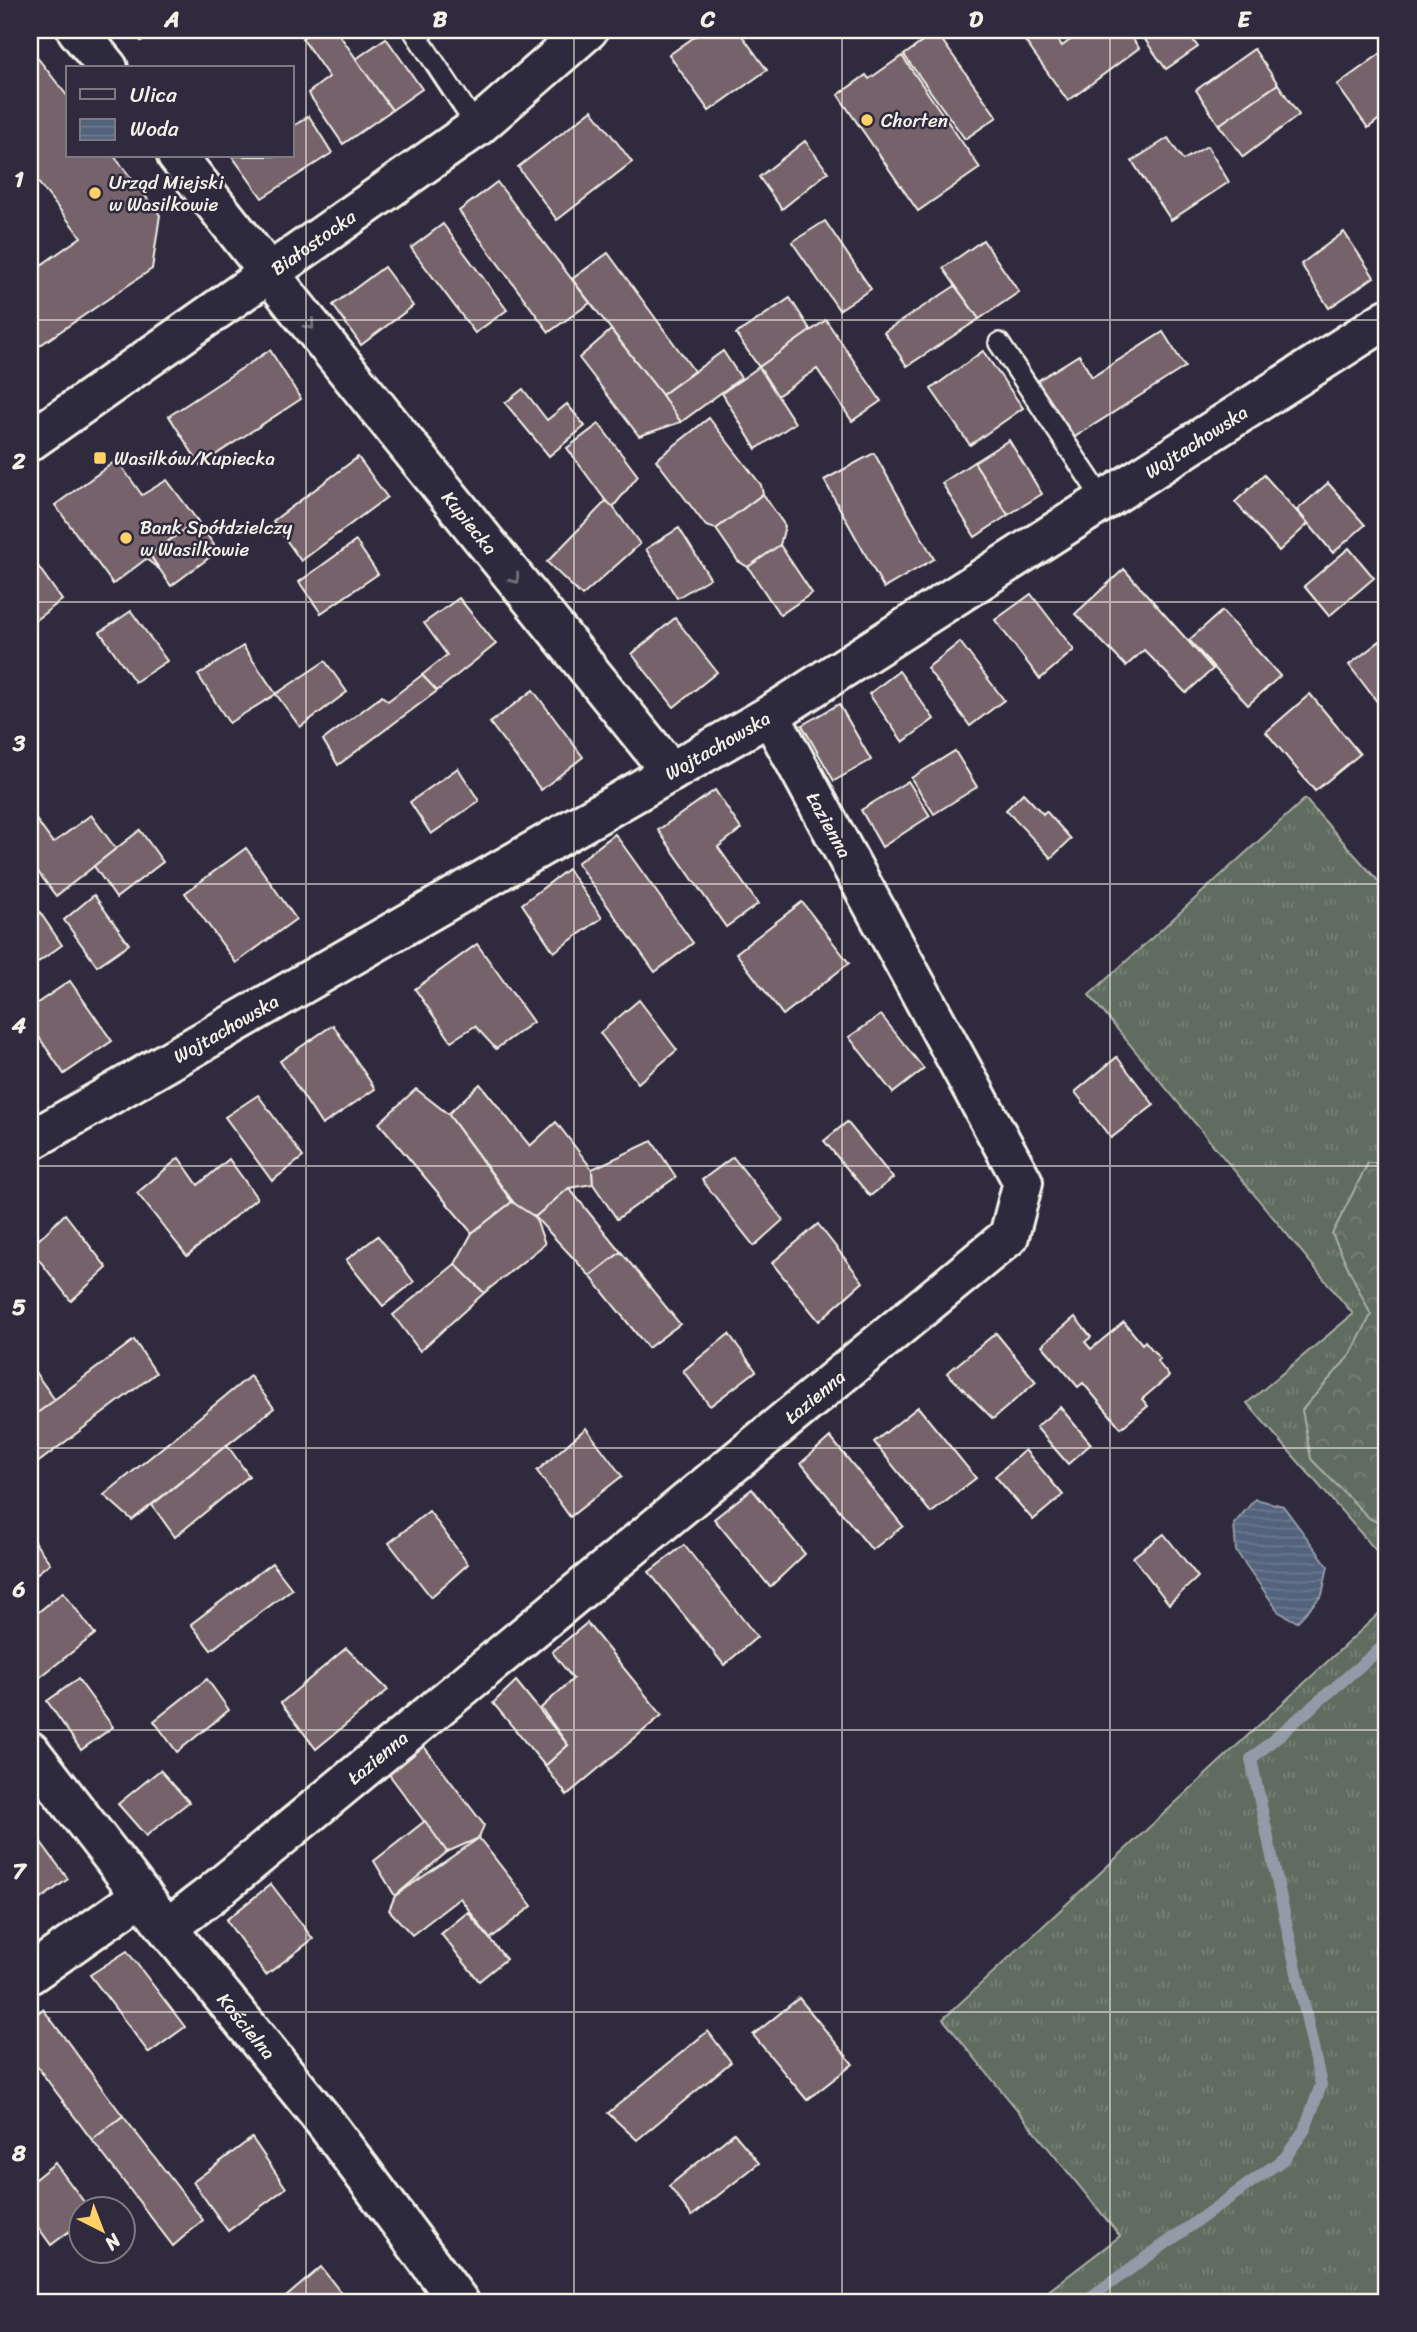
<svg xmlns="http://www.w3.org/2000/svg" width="1417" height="2332" font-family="Sriracha,sans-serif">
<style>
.grass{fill:url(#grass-tufts);stroke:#aaaea4;stroke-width:2}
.forest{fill:url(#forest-crowns);stroke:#aaaea4;stroke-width:2}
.water{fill:url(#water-rules);stroke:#939ba8;stroke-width:2}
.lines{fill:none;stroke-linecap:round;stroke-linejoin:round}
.stream{stroke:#939ba8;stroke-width:12}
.building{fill:#75626b;stroke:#f4f1e8;stroke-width:2}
.lane-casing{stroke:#f4f1e8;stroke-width:24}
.street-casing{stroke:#f4f1e8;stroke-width:44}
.secondary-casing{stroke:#f4f1e8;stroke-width:44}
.lane{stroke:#2f2a3d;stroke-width:19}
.street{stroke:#2f2a3d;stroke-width:38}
.secondary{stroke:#2f2a3d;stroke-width:38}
.oneway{stroke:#747079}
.grid{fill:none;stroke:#f4f1e8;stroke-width:2;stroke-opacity:0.55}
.poi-dot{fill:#ffd166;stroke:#2f2a3d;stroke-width:2.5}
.labels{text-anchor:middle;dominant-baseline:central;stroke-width:5;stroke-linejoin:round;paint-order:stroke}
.poi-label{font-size:19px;fill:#f4f1e8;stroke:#2f2a3d;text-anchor:start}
.street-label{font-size:19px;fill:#f4f1e8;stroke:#2f2a3d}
.neatline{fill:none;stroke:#f4f1e8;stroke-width:2.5}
.grid-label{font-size:23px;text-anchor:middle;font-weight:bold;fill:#f4f1e8}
</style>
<defs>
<pattern id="grass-tufts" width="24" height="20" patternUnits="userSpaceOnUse" patternTransform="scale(1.75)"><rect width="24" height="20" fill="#616c60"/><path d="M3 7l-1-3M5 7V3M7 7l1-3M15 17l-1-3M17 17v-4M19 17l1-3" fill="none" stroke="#788177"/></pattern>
<pattern id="forest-crowns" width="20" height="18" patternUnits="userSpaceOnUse" patternTransform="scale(1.75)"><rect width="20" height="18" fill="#616c60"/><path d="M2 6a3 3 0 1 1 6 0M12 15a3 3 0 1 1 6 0" fill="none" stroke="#788177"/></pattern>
<pattern id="water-rules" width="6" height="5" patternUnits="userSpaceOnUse" patternTransform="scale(1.75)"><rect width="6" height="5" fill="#53627d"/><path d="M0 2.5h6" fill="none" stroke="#6c798f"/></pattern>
</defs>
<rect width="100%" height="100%" fill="#2f2a3d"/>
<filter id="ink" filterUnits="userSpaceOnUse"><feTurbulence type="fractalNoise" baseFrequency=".0143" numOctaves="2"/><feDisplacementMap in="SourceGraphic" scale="14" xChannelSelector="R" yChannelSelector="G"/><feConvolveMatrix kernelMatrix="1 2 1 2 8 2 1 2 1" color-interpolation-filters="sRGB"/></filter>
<g filter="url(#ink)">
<!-- grass -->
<g class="grass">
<path d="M1305,799L1387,891V1563L1247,1403L1353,1314L1089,995Z"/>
<path d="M1387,1606V2302H1034L1120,2236L943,2019Z"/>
</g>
<!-- forest -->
<path class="forest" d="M1368,1163H1387V1527L1369,1518L1311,1459L1302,1410L1351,1354L1371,1315L1332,1234Z"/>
<!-- water -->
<path class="water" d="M1255,1499L1283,1506L1328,1566L1322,1595L1297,1622L1279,1612L1236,1551L1234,1524Z"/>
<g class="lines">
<!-- stream -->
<path class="stream" d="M1084,2302L1285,2158L1305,2129L1321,2085L1251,1759L1387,1643"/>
</g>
<!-- building -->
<g class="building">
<path d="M133,30H157L141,41Z"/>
<path d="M314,30H336L392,110L343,144L308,93L329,77L302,38Z"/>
<path d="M704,30H738L767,70L709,111L669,55Z"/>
<path d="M1038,30H1052L1062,46L1084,30H1126L1139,48L1068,101L1025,41Z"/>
<path d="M1138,30H1186L1198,47L1166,69Z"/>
<path d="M936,32L997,117L965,139L904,55Z"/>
<path d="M386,38L422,89L392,110L356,59Z"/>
<path d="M1254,49L1278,84L1219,125L1196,90Z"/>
<path d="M1387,49V113L1368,128L1337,85Z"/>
<path d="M33,52L68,97V156H114L160,215L152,269L30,352V264L34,270L81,237L30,172V54Z"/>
<path d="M902,56L980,168L918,211L838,95L866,75L869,79Z"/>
<path d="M1278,84L1299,115L1243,157L1219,125Z"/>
<path d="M592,110L632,162L557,220L518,167Z"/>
<path d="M309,116L332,153L262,198L232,156H292V127Z"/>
<path d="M1168,138L1183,160L1207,146L1229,182L1171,220L1132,161Z"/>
<path d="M805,141L828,172L782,209L759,177Z"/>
<path d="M497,182L590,303L549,332L459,211Z"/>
<path d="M825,221L871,289L839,310L792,242Z"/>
<path d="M443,224L507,310L475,333L411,248Z"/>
<path d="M1344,232L1374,277L1329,308L1301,264Z"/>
<path d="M983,240L1019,292L979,319L943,268Z"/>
<path d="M608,253L694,371L662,395L572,279Z"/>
<path d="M384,267L413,306L361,345L333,305Z"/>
<path d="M955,286L979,319L907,366L884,332Z"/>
<path d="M790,298L811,331L759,367L736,334Z"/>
<path d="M826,320L881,401L852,421L817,369L777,396L759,367Z"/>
<path d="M611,330L662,395L681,422L639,436L579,358Z"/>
<path d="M1163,332L1185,367L1073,438L1037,381L1079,355L1092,377Z"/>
<path d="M270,350L301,399L200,465L169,416Z"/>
<path d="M723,351L741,378L681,422L662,395Z"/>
<path d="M983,351L1023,408L970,445L931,389Z"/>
<path d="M759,367L795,423L756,449L722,393Z"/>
<path d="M523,389L547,420L567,404L585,426L549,456L505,403Z"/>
<path d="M709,418L761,485L763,494L716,529L706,526L656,460Z"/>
<path d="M599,424L638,476L613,507L606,501L567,448Z"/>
<path d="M1009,440L1042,494L1008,515L974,462Z"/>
<path d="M874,453L934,559L884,588L824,480Z"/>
<path d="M358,457L387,497L301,561L273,521Z"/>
<path d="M117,460L142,495L167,480L197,520L150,555L159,569L146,559L113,584L55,505Z"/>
<path d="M974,462L1008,515L975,537L942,483Z"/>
<path d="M1264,475L1308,524L1279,551L1235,502Z"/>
<path d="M1328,483L1365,525L1333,553L1297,510Z"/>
<path d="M763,494L785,526L780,545L748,567L738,561L716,529Z"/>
<path d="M606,501L613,507L640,544L582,596L547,562Z"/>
<path d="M197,520L218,551L171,586L150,555Z"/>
<path d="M679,528L710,578L677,598L646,549Z"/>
<path d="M356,541L378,574L321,613L299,582Z"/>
<path d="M780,545L812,593L780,615L748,567Z"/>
<path d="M1349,548L1374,578L1329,616L1304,586Z"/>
<path d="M30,555L62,600L30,624Z"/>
<path d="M1124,569L1213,669L1186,693L1144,650L1126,666L1075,614Z"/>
<path d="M1031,594L1074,650L1040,679L995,620Z"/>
<path d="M459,598L496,644L437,691L422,675L447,655L424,623Z"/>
<path d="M131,611L167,661L135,682L100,632Z"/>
<path d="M1222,611L1280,676L1248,705L1189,640Z"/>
<path d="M675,618L717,672L674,707L632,654Z"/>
<path d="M1380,641L1387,651V710L1385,712L1349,665Z"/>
<path d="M960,642L1004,700L970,726L927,668Z"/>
<path d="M243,646L276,694L229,723L198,675Z"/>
<path d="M325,661L347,692L300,727L276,694Z"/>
<path d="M899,671L934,719L903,742L869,694Z"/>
<path d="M422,675L437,691L338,765L323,740L382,696L388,701Z"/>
<path d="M533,690L583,757L541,790L490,723Z"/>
<path d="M1310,694L1360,754L1315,791L1266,732Z"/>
<path d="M839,704L871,760L834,781L802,725Z"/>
<path d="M955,751L977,787L934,814L911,778Z"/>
<path d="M458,768L479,801L431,834L410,802Z"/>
<path d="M908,781L930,816L882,847L861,810Z"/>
<path d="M715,790L741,829L718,847L758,904L726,927L658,830Z"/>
<path d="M1023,793L1043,814L1046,811L1071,839L1051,858L1006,810Z"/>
<path d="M30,811L53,843L91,815L116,849L56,896L30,861Z"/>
<path d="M140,830L163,862L116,898L94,866Z"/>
<path d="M615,834L693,943L655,972L577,863Z"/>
<path d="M246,848L296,919L236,963L185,893Z"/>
<path d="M568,869L602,918L554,952L522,904Z"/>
<path d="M94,895L129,944L97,966L64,920Z"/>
<path d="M802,902L849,963L783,1015L736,953Z"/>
<path d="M37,908L62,945L30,968V913Z"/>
<path d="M477,944L533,1022L496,1049L475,1026L451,1041L415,989Z"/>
<path d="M70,981L112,1041L64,1074L30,1024V1008Z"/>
<path d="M639,1000L677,1050L638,1083L600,1033Z"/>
<path d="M881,1015L924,1069L893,1093L849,1037Z"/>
<path d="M333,1025L375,1089L322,1125L280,1061Z"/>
<path d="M1117,1057L1154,1105L1111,1138L1075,1092Z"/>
<path d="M480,1084L530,1146L556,1122L592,1169L593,1184L569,1188L535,1217L517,1207L448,1114Z"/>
<path d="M416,1089L448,1114L512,1202L472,1233L379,1123Z"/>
<path d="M258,1095L303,1157L272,1181L225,1117Z"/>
<path d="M847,1122L893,1178L870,1196L824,1141Z"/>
<path d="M652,1141L676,1177L617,1219L593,1184L592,1169Z"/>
<path d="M733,1157L783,1220L754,1246L702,1180Z"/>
<path d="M179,1158L198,1185L229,1159L257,1198L187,1256L137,1193Z"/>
<path d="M569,1188L621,1252L590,1276L535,1217Z"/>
<path d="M512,1202L535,1217L545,1244L484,1293L455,1264L472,1233Z"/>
<path d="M65,1214L107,1268L71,1301L30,1248Z"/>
<path d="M818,1224L863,1282L819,1321L772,1263Z"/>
<path d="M378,1236L414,1282L383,1306L346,1260Z"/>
<path d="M621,1252L680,1324L648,1348L590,1276Z"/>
<path d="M455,1264L484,1293L420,1351L393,1315Z"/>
<path d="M1075,1317L1091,1337L1085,1342L1091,1349L1124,1322L1142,1344L1145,1341L1160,1359L1157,1361L1169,1376L1142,1399L1148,1406L1121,1428L1083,1383L1078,1387L1042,1345Z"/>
<path d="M996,1333L1036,1382L993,1419L947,1373Z"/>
<path d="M729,1334L756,1371L710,1406L683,1371Z"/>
<path d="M134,1340L156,1373L36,1464L30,1454V1418Z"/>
<path d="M32,1368L55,1400L30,1418V1370Z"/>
<path d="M250,1376L274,1408L132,1520L104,1495Z"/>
<path d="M918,1407L976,1478L931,1513L874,1442Z"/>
<path d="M1060,1407L1091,1444L1068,1464L1036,1427Z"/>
<path d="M586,1428L622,1476L570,1517L537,1471Z"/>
<path d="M830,1437L903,1526L872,1550L801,1463Z"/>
<path d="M227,1445L249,1476L175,1537L152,1505Z"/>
<path d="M1025,1450L1063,1495L1033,1520L995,1476Z"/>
<path d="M752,1489L805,1554L770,1587L714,1519Z"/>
<path d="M429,1511L468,1564L431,1597L389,1543Z"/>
<path d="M1164,1534L1198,1577L1169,1604L1133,1557Z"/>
<path d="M30,1536L50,1563L30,1579Z"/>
<path d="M684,1545L757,1637L724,1665L649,1572Z"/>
<path d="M272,1563L292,1589L211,1650L191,1624Z"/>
<path d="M63,1592L95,1634L30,1685V1619Z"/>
<path d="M587,1623L662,1715L567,1795L545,1766L568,1745L541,1708L573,1679L552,1652Z"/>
<path d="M346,1648L388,1690L316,1749L281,1703Z"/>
<path d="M78,1679L113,1727L81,1750L47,1701Z"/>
<path d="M207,1679L229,1710L177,1752L154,1721Z"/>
<path d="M516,1681L568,1745L545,1766L493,1703Z"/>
<path d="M422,1744L484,1825L479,1838L447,1852L388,1773Z"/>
<path d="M160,1770L189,1802L146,1836L118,1804Z"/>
<path d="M425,1821L447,1852L395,1896L374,1861Z"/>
<path d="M32,1830L68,1879L30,1907V1831Z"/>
<path d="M479,1838L532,1906L490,1939L460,1898L412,1935L389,1910L395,1896Z"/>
<path d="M271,1884L313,1939L266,1975L226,1920Z"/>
<path d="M468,1912L506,1959L479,1981L441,1934Z"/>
<path d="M127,1951L185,2027L149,2053L90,1975Z"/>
<path d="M799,1998L853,2064L807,2100L753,2035Z"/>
<path d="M43,2009L123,2116L92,2140L30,2057V2019Z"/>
<path d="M708,2031L731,2062L637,2140L608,2113Z"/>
<path d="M123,2116L203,2220L173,2246L92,2140Z"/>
<path d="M734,2133L759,2163L692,2216L669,2186Z"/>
<path d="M252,2138L286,2188L228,2231L193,2182Z"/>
<path d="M55,2163L90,2210H80V2223L51,2245L30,2216V2183Z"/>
<path d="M321,2267L348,2302H280Z"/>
</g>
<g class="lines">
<defs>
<g id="lane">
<path d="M413,30L477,127"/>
<path d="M999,343L1104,501"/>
</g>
<g id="street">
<path d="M77,30L108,68"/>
<path id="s1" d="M177,156L296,307L671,772"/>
<path id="s2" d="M30,1141L770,715L1387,319"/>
<path id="s3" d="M167,1928L213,1893L1009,1236L1023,1182L770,715"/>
<path d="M30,1974L142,1895"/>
</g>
<g id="secondary">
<path id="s4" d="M30,441L477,127L588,30"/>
<path id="s5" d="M30,1751L167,1928L324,2121L459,2302"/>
</g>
</defs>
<!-- lane casing -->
<use href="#lane" class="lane-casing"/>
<!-- street casing -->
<use href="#street" class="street-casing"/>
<!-- secondary casing -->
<use href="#secondary" class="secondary-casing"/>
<!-- lane -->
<use href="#lane" class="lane"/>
<!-- street -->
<use href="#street" class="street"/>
<!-- secondary -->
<use href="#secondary" class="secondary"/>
</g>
<!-- one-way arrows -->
<defs><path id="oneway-chevron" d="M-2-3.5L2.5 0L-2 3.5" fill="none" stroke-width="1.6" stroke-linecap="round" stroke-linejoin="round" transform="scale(1.75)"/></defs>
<g class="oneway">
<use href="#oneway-chevron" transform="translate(310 325) rotate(51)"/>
<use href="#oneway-chevron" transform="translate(515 579) rotate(51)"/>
</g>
</g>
<!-- grid -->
<path class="grid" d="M306,30V2302M574,30V2302M842,30V2302M1110,30V2302M30,320H1387M30,602H1387M30,884H1387M30,1166H1387M30,1448H1387M30,1730H1387M30,2012H1387"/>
<!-- markers -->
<g class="poi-dot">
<circle cx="867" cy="120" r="7"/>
<circle cx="95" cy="193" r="7"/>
<rect x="93" y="451" width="14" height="14" rx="3.5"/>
<circle cx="126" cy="538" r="7"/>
</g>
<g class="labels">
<!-- poi labels -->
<g class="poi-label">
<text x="881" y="120">Chorten</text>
<text x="109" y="182">Urząd Miejski<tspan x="109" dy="22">w Wasilkowie</tspan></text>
<text x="114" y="458">Wasilków/Kupiecka</text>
<text x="140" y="527">Bank Spółdzielczy<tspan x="140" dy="22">w Wasilkowie</tspan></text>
</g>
<!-- street labels -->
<g class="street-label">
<text stroke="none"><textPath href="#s4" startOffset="346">Białostocka</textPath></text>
<text stroke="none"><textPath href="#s2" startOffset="1360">Wojtachowska</textPath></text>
<text stroke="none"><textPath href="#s1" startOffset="469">Kupiecka</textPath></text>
<text stroke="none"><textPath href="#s2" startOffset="793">Wojtachowska</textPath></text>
<text transform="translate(829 825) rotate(61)">Łazienna</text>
<text stroke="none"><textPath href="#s2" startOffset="226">Wojtachowska</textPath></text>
<text stroke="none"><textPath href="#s3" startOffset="838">Łazienna</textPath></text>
<text stroke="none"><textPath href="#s3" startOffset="271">Łazienna</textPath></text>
<text stroke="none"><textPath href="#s5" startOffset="350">Kościelna</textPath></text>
</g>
</g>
<!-- margin -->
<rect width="1417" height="2332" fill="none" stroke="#2f2a3d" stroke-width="77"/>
<!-- legend -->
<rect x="66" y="66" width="228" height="91" fill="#2f2a3d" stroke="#7e7a81" stroke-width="2"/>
<rect x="80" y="89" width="35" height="10" fill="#2f2a3d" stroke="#7e7a81" stroke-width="2"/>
<text x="130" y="102" font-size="21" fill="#f4f1e8">Ulica</text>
<rect x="80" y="119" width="35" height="21" fill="url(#water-rules)" stroke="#7e7a81" stroke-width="2"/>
<text x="130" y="136" font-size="21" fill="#f4f1e8">Woda</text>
<!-- north arrow -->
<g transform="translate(102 2230) rotate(138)"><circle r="33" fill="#2f2a3d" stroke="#7e7a81" stroke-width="2"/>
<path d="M0-5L12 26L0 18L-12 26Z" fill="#ffd166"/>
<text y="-10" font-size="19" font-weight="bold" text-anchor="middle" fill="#f4f1e8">N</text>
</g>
<rect x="38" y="38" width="1340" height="2256" class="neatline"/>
<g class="grid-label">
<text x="172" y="27">A</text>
<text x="440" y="27">B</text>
<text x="708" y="27">C</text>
<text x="976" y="27">D</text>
<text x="1244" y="27">E</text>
<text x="19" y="187">1</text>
<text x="19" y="469">2</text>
<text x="19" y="751">3</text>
<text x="19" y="1033">4</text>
<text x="19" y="1315">5</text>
<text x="19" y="1597">6</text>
<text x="19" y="1879">7</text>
<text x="19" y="2161">8</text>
</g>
</svg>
